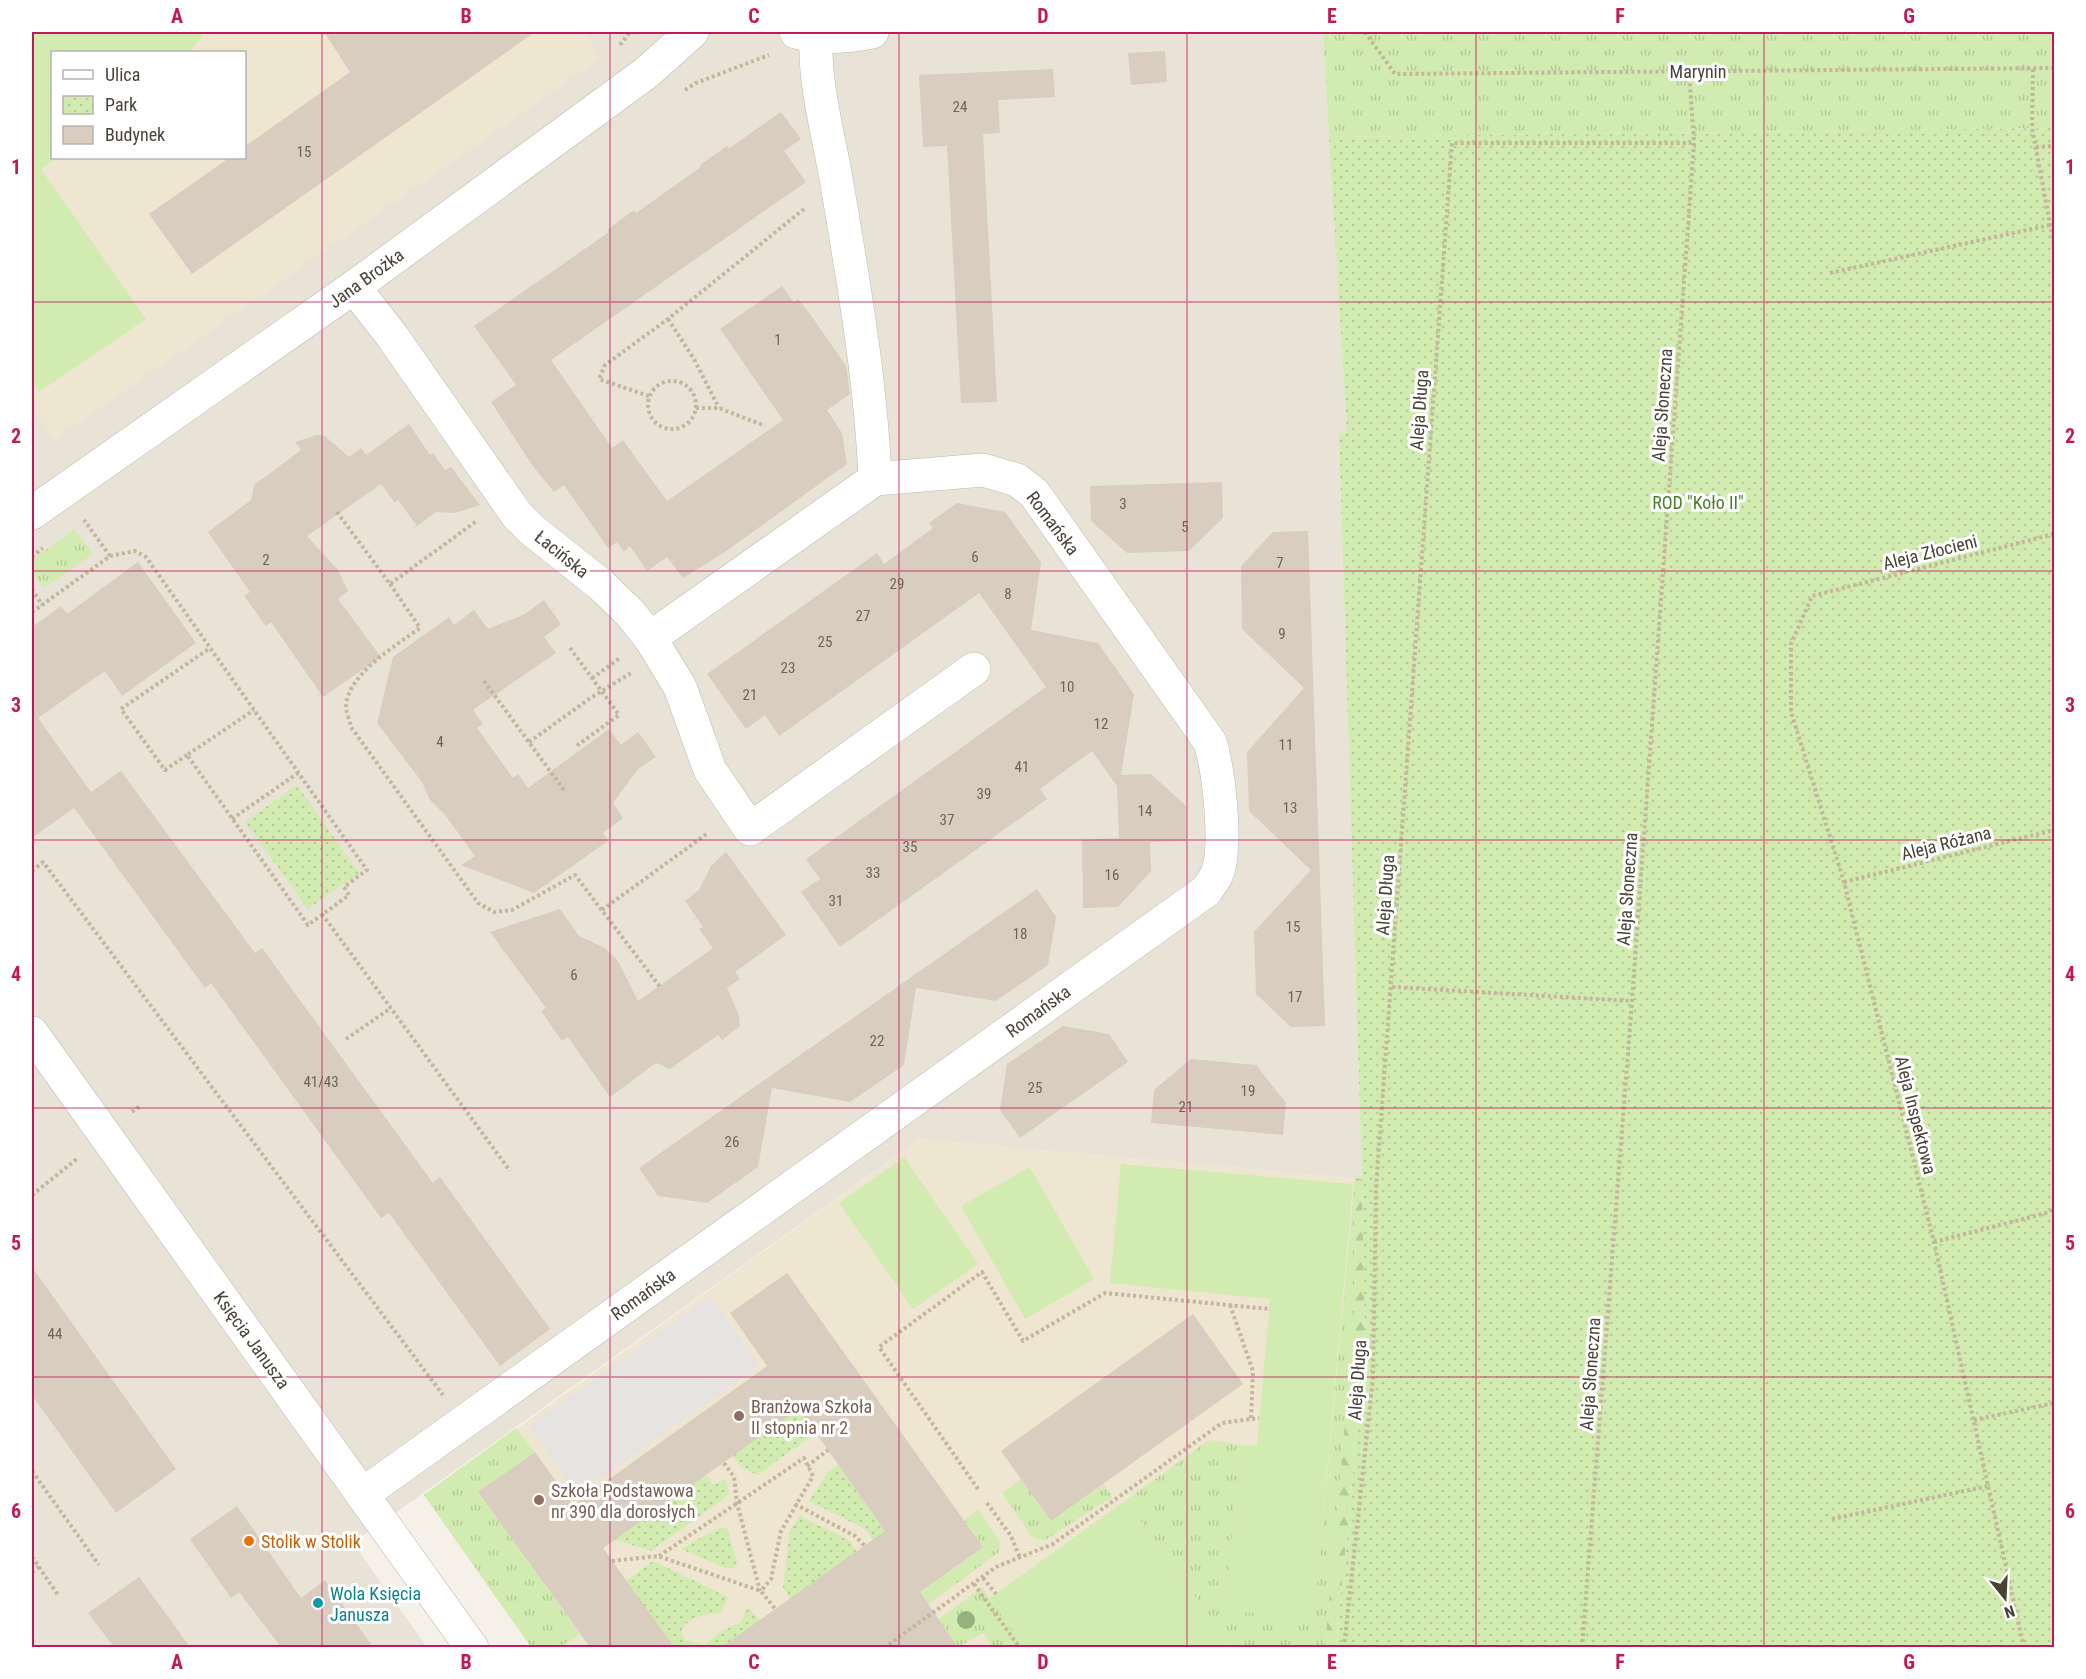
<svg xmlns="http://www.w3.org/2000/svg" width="2086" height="1679" font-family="'Roboto Condensed',sans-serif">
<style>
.residential{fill:#e9e3d7;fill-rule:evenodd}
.education{fill:#efe6d2;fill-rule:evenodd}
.grass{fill:url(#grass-tufts)}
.forest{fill:url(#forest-firs)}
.park{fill:url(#park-dots)}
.pitch{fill:#d1ebb0}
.parking{fill:#e6e4e1}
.building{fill:#d8cdbe}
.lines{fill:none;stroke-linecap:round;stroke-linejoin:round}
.minor-casing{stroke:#c1b9ab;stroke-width:34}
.path{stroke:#c4b59b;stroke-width:4;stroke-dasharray:3 3;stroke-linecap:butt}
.minor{stroke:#fff;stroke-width:33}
.tree{fill:#96b27e}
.grid{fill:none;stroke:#c2185b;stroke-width:1.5;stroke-opacity:0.55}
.education-dot{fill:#8d6e63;stroke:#fff;stroke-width:2}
.food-dot{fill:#e8710a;stroke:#fff;stroke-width:2}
.culture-dot{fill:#0f9aa8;stroke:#fff;stroke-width:2}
.labels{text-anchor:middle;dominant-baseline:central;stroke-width:6;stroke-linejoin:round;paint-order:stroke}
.number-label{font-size:15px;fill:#6d6559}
.street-label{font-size:18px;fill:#494237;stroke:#fff}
.park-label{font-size:18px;fill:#497f26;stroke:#fff}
.education-label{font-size:18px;fill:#785e54;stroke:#fff;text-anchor:start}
.food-label{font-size:18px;fill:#c56008;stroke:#fff;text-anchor:start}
.culture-label{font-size:18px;fill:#0d838f;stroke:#fff;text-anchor:start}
.neatline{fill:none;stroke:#c2185b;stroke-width:2}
.grid-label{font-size:20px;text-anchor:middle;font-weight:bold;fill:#c2185b}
</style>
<defs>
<pattern id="grass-tufts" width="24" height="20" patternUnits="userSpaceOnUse" patternTransform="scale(1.5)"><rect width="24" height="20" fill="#d1ebb0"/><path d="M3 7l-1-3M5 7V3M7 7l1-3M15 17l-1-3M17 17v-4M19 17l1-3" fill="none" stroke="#b5cb98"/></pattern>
<pattern id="forest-firs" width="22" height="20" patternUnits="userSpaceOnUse" patternTransform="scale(1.5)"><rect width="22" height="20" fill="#d1ebb0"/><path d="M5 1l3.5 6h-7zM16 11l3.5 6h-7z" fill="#b5cb98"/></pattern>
<pattern id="park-dots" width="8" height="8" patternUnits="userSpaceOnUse" patternTransform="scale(1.5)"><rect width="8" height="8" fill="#d1ebb0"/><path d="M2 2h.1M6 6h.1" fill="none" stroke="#b5cb98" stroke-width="1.8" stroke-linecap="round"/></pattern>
</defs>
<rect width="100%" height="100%" fill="#f5f1e9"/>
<!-- residential -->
<path class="residential" d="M32,32H1323L1347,433L1339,435L1362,1179L920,1139L353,1543L427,1647L32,1648ZM52,52H244V158H52Z"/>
<!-- education -->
<g class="education">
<path d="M32,32H583L601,58L54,440L32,406ZM52,52H244V158H52Z"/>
<path d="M920,1139L1362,1179L1336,1647H531L424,1495Z"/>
</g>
<!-- grass -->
<g class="grass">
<path d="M1323,32H2054V128L1329,137Z"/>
<path d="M74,529L93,554L44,588L32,574V560Z"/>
<path d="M1355,1178L1354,1320L1325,1647H1231L1126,1500L1209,1440L1240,1445L1225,1610L1314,1618Z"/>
<path d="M516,1428L535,1452L478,1492L580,1634L560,1647H531L424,1495Z"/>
<path d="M1021,1479L1051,1521L1104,1484L1112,1497L1044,1541L1032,1537L1002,1493Z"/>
<path d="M978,1509L1000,1542L999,1552L871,1647L843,1648L983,1547L964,1520Z"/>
<path d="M982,1587L1025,1647H993L983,1633L958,1647L939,1619Z"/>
</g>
<!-- forest -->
<path class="forest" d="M1355,1178L1362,1179L1365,1350L1336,1647L1325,1648L1354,1320Z"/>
<!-- park -->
<g class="park">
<path d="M2054,128V1647H1336L1365,1350L1362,1179L1339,434L1347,433L1329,137Z"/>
<path d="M297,785L359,873L308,909L245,822Z"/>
<path d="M799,1409L816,1433L757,1475L741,1467L733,1456Z"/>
<path d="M838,1465L885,1531L873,1540L865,1529L809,1501L828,1472Z"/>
<path d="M706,1475L713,1485L725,1479L730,1494L651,1551L613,1539Z"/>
<path d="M800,1516L849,1540L857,1552L790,1599L783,1587L790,1530Z"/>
<path d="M719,1528H727L737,1562L734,1568H725L681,1549Z"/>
<path d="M653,1561L728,1597L721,1613C705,1615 688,1615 681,1632L685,1640L704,1645L720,1632L741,1622L748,1607L760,1620L722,1647H674L626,1581Z"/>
</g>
<!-- pitch -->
<g class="pitch">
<path d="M32,32H205L190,52H52V158H56L41,169L146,319L39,392L32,381Z"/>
<path d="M904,1157L978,1264L913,1309L839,1203Z"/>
<path d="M1121,1164L1353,1184L1314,1618L1225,1611L1240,1445L1257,1446L1270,1299L1110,1283Z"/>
<path d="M1030,1167L1094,1279L1025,1319L961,1206Z"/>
<path d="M1126,1500L1231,1647H1025L990,1598Z"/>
</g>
<!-- parking -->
<path class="parking" d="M710,1296L759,1366L578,1494L529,1426Z"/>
<!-- building -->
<g class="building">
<path d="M324,32H535L192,274L149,214L229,158H244V147L350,72Z"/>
<path d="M1165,51L1167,82L1131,85L1128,53Z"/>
<path d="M1053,69L1055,97L998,100L1000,133L983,134L997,402L961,403L947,146L923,147L919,75Z"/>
<path d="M781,112L801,139L784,151L806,182L551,360L612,448L623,440L667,501L783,420L720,329L782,286L794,303L798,299L808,311L846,366L850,394L827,410L842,433L847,464L725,552L683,578L667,557L647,571L630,546L624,551L617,542L608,548L564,485L554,492L532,465L491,402L516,385L474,326L609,232L607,230L634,210L636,213L701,167L700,165L727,146L728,149Z"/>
<path d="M409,424L430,455L433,453L445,470L451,467L480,505L455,513L436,512L417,526L398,500L395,503L381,484L307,536L338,570L348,591L338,599L381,657L323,697L271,622L266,626L244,596L250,592L208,532L251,500L254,485L301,450L295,442L317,435L325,436L349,457L361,448L366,455Z"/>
<path d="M1222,482L1223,518L1189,551L1127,553L1091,521L1090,486Z"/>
<path d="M957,503L1005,512L1041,562L1031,630L1098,643L1134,694L1121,775L1151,774L1186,806V841L1150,842L1151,871L1118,907L1083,908L1082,840L1119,838L1117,786L1092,751L1040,789L1047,799L840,947L801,892L820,879L806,859L1046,687L979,593L779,736L765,715L746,729L707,674L877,553L884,564L933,528L929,523Z"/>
<path d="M1308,531L1325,1026L1291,1027L1256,994L1254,932L1311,870L1249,811L1247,752L1304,688L1242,629L1241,566L1273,532Z"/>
<path d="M138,562L196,643L122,696L105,671L38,718L91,792L121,771L255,953L262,948L433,1183L440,1177L550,1329L500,1366L389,1213L381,1218L211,983L205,988L74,808L32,838V627L61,606L67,614Z"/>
<path d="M544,600L561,624L544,637L556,653L473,710L483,724L477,728L513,778L518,774L528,788L609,729L621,745L638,732L656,757L638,769L613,803L623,818L603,833L608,841L534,893L461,865L475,856L445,815L430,800L422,782L377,723L393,657L449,617L454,625L474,610L488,629L525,614Z"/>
<path d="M726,852L786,935L735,972L740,979L727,988L739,1015L740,1026L722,1040L718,1035L670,1069L656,1063L610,1097L568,1037L562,1041L541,1011L546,1008L490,932L560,909L579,936L605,948L618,961L638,1001L713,948L699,929L703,927L685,901L699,890L711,866Z"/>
<path d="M1037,889L1056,917L1048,965L996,1001L916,988L904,1065L850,1102L772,1088L758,1167L707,1203L658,1196L639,1168Z"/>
<path d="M1063,1026L1109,1034L1128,1062L1020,1138L1000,1110L1007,1064Z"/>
<path d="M1191,1059L1256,1065L1286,1103L1283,1135L1151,1123L1154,1090Z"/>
<path d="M32,1267L176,1469L116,1513L32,1395Z"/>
<path d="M787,1273L983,1547L920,1592L958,1647H722L885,1531L799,1409L603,1548L674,1647H590L478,1492L535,1452L573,1505L767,1366L730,1313Z"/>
<path d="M1193,1314L1243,1384L1051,1521L1001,1451Z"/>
<path d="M237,1506L301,1598L325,1580L373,1647H281L239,1592L231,1598L190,1539Z"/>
<path d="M139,1577L190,1647H114L88,1613Z"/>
</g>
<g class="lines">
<defs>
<g id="minor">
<path d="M796,32C823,39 845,37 872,32"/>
<path d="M354,287L392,336L517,515L532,530L600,584L630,613L650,638L680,687L710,770L750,829L974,669"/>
<path d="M32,513L354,287L646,73L692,32"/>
<path d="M650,638L875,479C871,382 854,285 838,190C830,139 814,88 816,37"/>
<path d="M32,1033L472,1648"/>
<path d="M363,1494L1206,891C1210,885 1216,878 1218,871C1227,843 1219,771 1210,742L1034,493L1017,480L983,470L875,479"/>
</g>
</defs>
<!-- minor casing -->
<use href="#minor" class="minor-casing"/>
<!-- path -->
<g class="path">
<path d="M1365,32L1395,74L2054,68"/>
<path d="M620,45L630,32"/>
<path d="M2033,69L2032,128L2054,245"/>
<path d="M685,90L696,83L769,55"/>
<path d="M2036,147L2054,146"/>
<path d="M1830,273L2050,225"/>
<path d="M668,319L694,359L719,408"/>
<circle cx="672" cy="405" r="24"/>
<path d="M649,396L599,379L605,365L668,319L804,209"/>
<path d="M696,408H719L765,426"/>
<path d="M337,512L390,584L478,520"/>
<path d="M110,556L135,551L146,557L367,870L344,887L349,895L308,925L187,755L254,710"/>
<path d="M32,557L43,548"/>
<path d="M390,584L420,628C397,645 345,675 346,709C347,714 350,721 351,727L478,903L494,912L512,910L575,875L661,988"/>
<path d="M32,589L42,605"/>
<path d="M32,612L110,556L84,520"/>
<path d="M570,648L619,715L575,747"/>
<path d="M592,678L620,658"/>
<path d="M484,681L564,790"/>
<path d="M529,742L589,699L631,673"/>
<path d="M187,755L165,770L121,709L210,648"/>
<path d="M232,819L298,773"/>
<path d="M32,871L43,862L443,1395"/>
<path d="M1844,882L2054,830"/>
<path d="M602,910L708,833"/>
<path d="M322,914L510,1171"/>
<path d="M1392,987L1632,1001"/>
<path d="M346,1039L391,1008"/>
<path d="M132,1112L140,1106"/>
<path d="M32,1195L78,1158"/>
<path d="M1934,1242L2050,1212L2054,1207"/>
<path d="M1230,1305L1253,1371L1251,1419"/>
<path d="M1974,1420L2054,1403"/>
<path d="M724,1463L734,1477L737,1503L760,1591"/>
<path d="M807,1466L828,1450"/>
<path d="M32,1471L99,1565"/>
<path d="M978,1489L879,1347L982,1272L1023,1341L1105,1293L1269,1309"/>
<path d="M987,1503L1011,1536L1020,1558"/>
<path d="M795,1504L855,1536L865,1546"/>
<path d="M1832,1519L1988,1486"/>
<path d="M659,1556L804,1458L813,1476L781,1531L771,1579L761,1591"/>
<path d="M32,1557L58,1595"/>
<path d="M612,1561L658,1556L761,1591L775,1609"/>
<path d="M32,1572L39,1567"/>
<path d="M983,1578L996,1594"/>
<path d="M974,1584L1020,1648"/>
<path d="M884,1648L996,1567L1053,1544L1222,1423L1259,1418"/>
<path d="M1344,1648L1373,1378L1376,1188L1452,143H1694"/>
<path d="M1582,1648L1632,1001L1694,143L1689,71"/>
<path d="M2024,1648L1934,1242L1844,882L1791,712V644L1812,596L2054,534"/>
</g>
<!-- minor -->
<use href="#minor" class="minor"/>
</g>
<!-- trees -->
<circle class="tree" cx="966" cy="1620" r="9"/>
<!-- grid -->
<path class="grid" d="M322,32V1648M610,32V1648M899,32V1648M1187,32V1648M1476,32V1648M1764,32V1648M32,302H2054M32,571H2054M32,840H2054M32,1108H2054M32,1377H2054"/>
<!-- markers -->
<g class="education-dot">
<circle cx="739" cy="1416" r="6"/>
<circle cx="539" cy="1500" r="6"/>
</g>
<circle class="food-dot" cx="249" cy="1541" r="6"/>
<circle class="culture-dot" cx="318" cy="1603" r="6"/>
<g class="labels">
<!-- number labels -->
<g class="number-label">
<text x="960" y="107">24</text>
<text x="304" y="152">15</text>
<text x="778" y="340">1</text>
<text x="1123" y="504">3</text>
<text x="1185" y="527">5</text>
<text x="975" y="557">6</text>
<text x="266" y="560">2</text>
<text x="1280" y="563">7</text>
<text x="897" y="584">29</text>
<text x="1008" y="594">8</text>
<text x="863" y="616">27</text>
<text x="1282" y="634">9</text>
<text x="825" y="642">25</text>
<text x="788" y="668">23</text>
<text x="1067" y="687">10</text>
<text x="750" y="695">21</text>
<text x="1101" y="724">12</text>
<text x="440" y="742">4</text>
<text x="1286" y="745">11</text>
<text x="1022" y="767">41</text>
<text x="984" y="794">39</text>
<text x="1290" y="808">13</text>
<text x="1145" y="811">14</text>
<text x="947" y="820">37</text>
<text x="910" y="847">35</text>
<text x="873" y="873">33</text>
<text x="1112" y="875">16</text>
<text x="836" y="901">31</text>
<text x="1293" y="927">15</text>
<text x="1020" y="934">18</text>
<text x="574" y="975">6</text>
<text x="1295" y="997">17</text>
<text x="877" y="1041">22</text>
<text x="321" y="1082">41/43</text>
<text x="1035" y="1088">25</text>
<text x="1248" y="1091">19</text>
<text x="1186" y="1107">21</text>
<text x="732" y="1142">26</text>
<text x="55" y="1334">44</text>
</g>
<!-- street labels -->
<g class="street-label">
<text x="1698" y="71">Marynin</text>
<text transform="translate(366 278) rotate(-36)">Jana Brożka</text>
<text transform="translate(1662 405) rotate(-86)">Aleja Słoneczna</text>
<text transform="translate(1419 410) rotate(-86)">Aleja Długa</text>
<text transform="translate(1053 523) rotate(53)">Romańska</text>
<text transform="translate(1930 552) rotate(-14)">Aleja Złocieni</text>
<text transform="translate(562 554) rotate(39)">Łacińska</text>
<text transform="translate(1946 843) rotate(-14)">Aleja Różana</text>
<text transform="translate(1627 889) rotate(-86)">Aleja Słoneczna</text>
<text transform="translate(1385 895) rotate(-86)">Aleja Długa</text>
<text transform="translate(1038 1011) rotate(-36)">Romańska</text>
<text transform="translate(1916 1115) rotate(76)">Aleja Inspektowa</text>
<text transform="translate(643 1294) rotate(-36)">Romańska</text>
<text transform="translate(252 1340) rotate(54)">Księcia Janusza</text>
<text transform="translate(1590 1374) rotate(-86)">Aleja Słoneczna</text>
<text transform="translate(1357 1380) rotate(-86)">Aleja Długa</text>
</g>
<!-- park labels -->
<g class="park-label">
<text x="1698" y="502">ROD "Koło II"</text>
</g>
<!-- education labels -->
<g class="education-label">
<text x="751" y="1406">Branżowa Szkoła<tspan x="751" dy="21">II stopnia nr 2</tspan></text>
<text x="551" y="1490">Szkoła Podstawowa<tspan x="551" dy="21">nr 390 dla dorosłych</tspan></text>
</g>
<!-- food labels -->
<g class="food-label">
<text x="261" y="1541">Stolik w Stolik</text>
</g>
<!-- culture labels -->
<g class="culture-label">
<text x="330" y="1593">Wola Księcia<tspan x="330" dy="21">Janusza</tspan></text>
</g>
</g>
<!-- border -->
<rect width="2086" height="1679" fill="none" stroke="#ffffff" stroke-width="66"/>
<!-- legend -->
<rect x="51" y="51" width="195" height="108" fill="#ffffff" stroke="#b6b3af" stroke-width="1.5"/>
<rect x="63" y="70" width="30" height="9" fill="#ffffff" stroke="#b6b3af" stroke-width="1.5"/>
<text x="105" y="81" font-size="18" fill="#494237">Ulica</text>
<rect x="63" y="96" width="30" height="18" fill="url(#park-dots)" stroke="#b6b3af" stroke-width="1.5"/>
<text x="105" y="111" font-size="18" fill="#494237">Park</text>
<rect x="63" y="126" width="30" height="18" fill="#d8cdbe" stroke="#b6b3af" stroke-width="1.5"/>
<text x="105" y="141" font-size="18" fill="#494237">Budynek</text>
<!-- north arrow -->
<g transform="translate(2005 1598) rotate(162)" stroke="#ffffff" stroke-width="4.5" paint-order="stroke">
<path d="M0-4.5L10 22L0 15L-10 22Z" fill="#494237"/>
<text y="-9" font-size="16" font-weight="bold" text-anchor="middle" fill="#494237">N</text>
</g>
<rect x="33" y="33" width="2020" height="1613" class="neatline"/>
<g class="grid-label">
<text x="177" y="23">A</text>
<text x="466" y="23">B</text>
<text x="754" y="23">C</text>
<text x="1043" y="23">D</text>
<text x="1332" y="23">E</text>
<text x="1620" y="23">F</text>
<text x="1909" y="23">G</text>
<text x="16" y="174">1</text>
<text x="2070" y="174">1</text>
<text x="16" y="443">2</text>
<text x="2070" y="443">2</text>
<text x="16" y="712">3</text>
<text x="2070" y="712">3</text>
<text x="16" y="981">4</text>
<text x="2070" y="981">4</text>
<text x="16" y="1250">5</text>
<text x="2070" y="1250">5</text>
<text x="16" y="1518">6</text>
<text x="2070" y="1518">6</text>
<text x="177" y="1669">A</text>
<text x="466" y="1669">B</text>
<text x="754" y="1669">C</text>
<text x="1043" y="1669">D</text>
<text x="1332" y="1669">E</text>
<text x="1620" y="1669">F</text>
<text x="1909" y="1669">G</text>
</g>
</svg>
